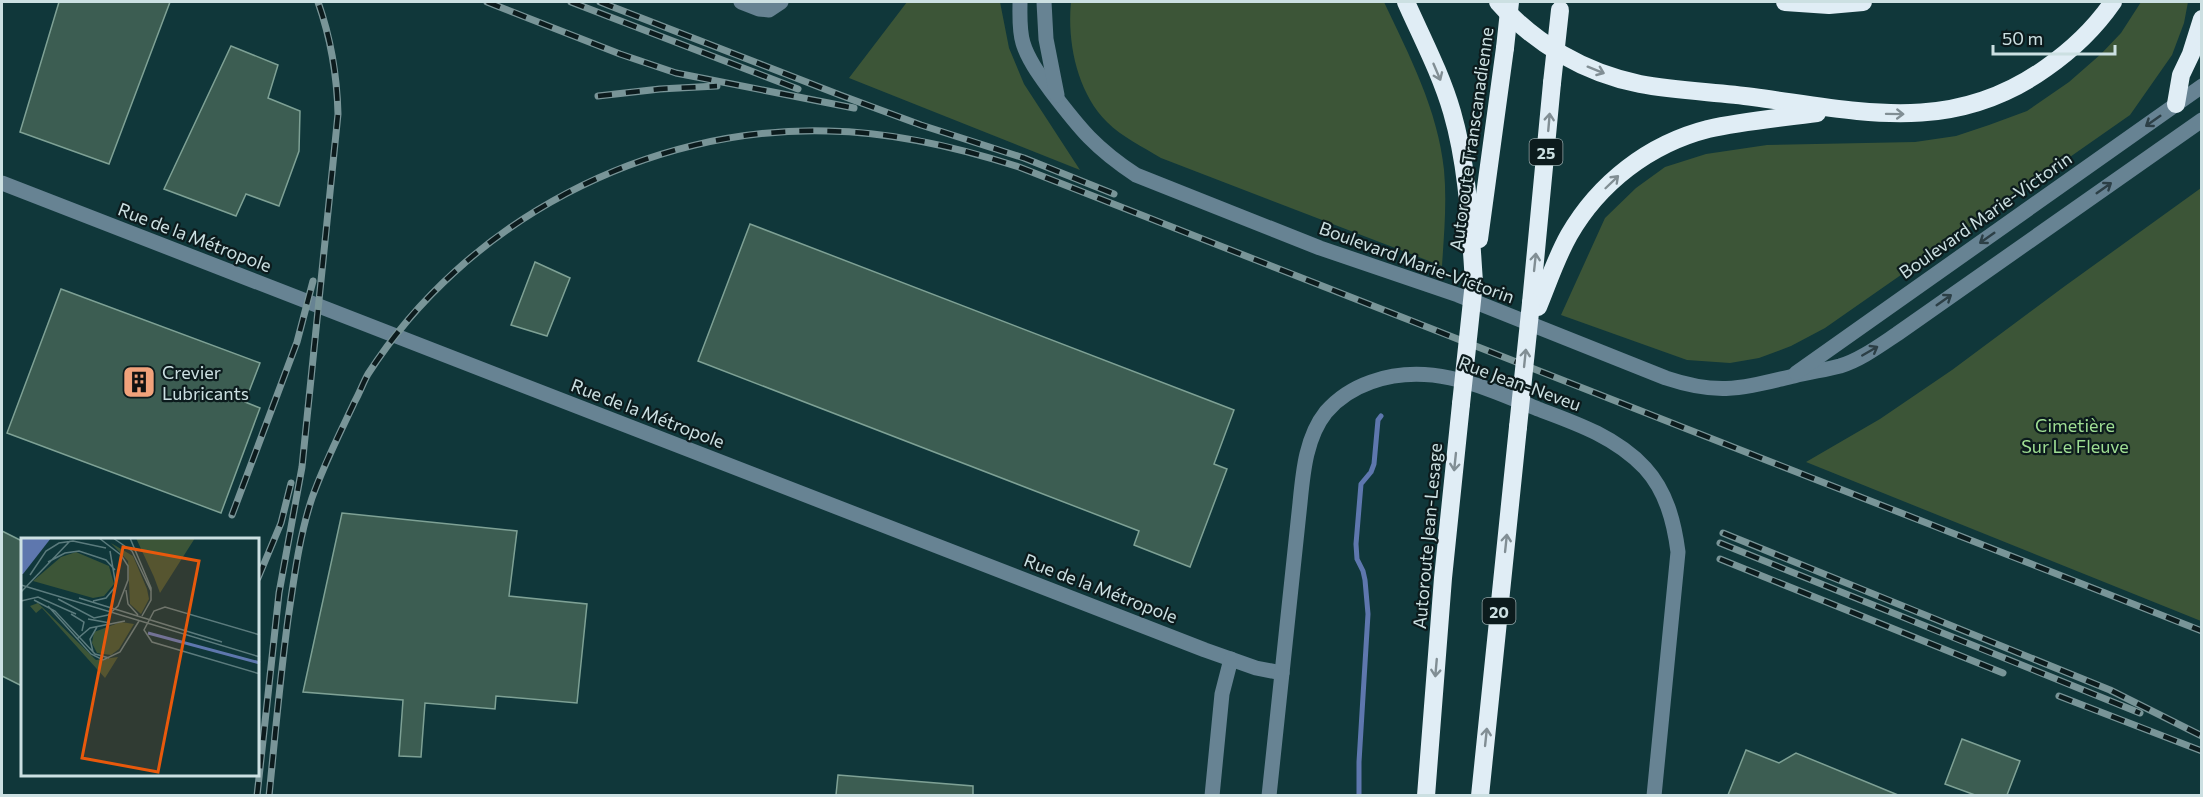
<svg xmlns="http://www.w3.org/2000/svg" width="2203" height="797" font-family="Commissioner,sans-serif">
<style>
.green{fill:#3c5537}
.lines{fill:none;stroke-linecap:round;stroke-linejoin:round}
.stream{stroke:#5e77ae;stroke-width:5}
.building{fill:#3c5d52;stroke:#7ea195;stroke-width:1.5}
.minor{stroke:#678393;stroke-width:15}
.highway{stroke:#e0edf5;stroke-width:18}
.rail-casing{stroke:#799598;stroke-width:7}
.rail{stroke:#0c1b1d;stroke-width:4.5;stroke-dasharray:14;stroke-linecap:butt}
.highway-bridge{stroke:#e0edf5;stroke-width:18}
.oneway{stroke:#818e94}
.oneway2{stroke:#2c3f46}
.labels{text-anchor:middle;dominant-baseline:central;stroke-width:4.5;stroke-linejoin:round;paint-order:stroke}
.shield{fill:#0c1b1d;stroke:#92a5a7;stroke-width:1.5}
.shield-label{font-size:16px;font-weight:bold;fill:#cce0e2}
.street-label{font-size:18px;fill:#cce0e2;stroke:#0c1b1d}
.poi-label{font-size:18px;fill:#cce0e2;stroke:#0c1b1d;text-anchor:start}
.park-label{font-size:18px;fill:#9fde93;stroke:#0c1b1d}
.inset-river{fill:none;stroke:#5e77ae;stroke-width:3}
.inset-road{fill:none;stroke:#5b7b7d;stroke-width:1.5}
.view{fill:#e8590c;fill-opacity:0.15;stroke:#e8590c;stroke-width:3}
.inset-edge{fill:none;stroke:#cce0e2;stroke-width:3}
</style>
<rect width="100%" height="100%" fill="#10373a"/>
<!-- green -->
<g class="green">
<path d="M907,2H1000L1009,48L1024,84L1080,170L849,78Z"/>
<path d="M1071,2H1384C1409,55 1438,110 1444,170C1447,202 1444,234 1442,266L1161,158C1143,147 1122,137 1107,122C1077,92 1067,42 1071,2Z"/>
<path d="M2141,2H2188L2184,23L2172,55L2130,115L1825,328L1791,346L1759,358L1730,363L1687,360L1561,315L1605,218L1636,188L1665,167L1706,154L1767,145L1915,142L1956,136L1989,125L2027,111L2069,82L2101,54L2121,33Z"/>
<path d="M2201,188V621L1806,462L1880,419L1952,370L2065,286Z"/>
</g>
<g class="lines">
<!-- stream -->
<path class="stream" d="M1359,796V762L1368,614L1365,580L1363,571L1357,559L1356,544L1361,484L1371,472L1374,464L1378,420L1381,416"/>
</g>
<!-- building -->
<g class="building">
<path d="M59,2H170L109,164L20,132Z"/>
<path d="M231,46L278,65L268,98L300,111L299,151L279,206L246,194L236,216L164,189Z"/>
<path d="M750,224L1234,410L1214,464L1227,469L1190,567L1134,545L1139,531L698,361Z"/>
<path d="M535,262L570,278L547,336L511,325Z"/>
<path d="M61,289L260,363L245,402L260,408L221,513L7,433Z"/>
<path d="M342,513L517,531L509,596L587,604L577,703L496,696L495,709L425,703L421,757L399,756L403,700L303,692Z"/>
<path d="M2,531L22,541V686L2,676Z"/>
<path d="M1962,739L2020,761L2007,795H1975L1945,784Z"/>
<path d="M1746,750L1779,763L1796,753L1898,795H1728Z"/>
<path d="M838,775L973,786V795H836Z"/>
</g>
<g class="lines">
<!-- minor -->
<g class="minor">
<path d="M741,2L759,9L769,10L781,2"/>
<path d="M1020,2C1020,15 1019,30 1023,43C1028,60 1041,77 1051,91C1080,129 1095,148 1136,175L1320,248L1458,295L1666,378C1720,396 1742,388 1794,376C1809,372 1825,370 1840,366C1860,360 1879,346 1897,334L2202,120"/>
<path d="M1044,2L1046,39L1057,95"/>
<path d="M2,183L1205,650L1256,668L1282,673"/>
<path d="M1796,373L2202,86"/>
<path d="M1212,796L1222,694L1231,659"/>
<path d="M1269,796L1300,503C1303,472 1306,437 1326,412C1338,398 1354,388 1371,382C1430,361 1484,387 1538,409C1576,423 1616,437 1645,468C1666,491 1674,521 1678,552L1654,796"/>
</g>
<!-- highway -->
<g class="highway">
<path d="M1406,2C1422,38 1441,74 1452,112C1468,167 1470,225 1474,282"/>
<path d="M1498,2C1535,44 1585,73 1640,84C1677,91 1716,92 1753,97C1859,111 1951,136 2046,68C2072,50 2095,28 2113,2"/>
<path d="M1785,2L1829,5L1863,2"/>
<path d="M2176,104L2181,75L2191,54L2202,19"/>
<path d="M1479,239L1505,48"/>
<path d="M1531,303L1552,83"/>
<path d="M1538,307C1548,283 1556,258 1569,235C1599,183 1649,144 1708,129C1743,121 1781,118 1817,113"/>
<path d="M1426,796L1443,578L1461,404"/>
<path d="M1480,796L1518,427"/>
</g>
<defs>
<g id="rail">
<path d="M487,2L620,54L676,73L854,108"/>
<path d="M571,2L798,89"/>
<path d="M600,2L840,95L921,125L1024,158L1114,194"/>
<path d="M598,96L660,89L717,86"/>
<path d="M232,515L297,342L313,281"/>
<path d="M1723,533L2110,690L2202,736"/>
<path d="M1720,543L2140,713"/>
<path d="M1720,559L2003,673"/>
<path d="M258,578L281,523L291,483"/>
<path d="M2059,696L2202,751"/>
<path d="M257,796L279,593L302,467L338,114C337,74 331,39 318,2"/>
<path d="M269,796C275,737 280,678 288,619C294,579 299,537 312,498C324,464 340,433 355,401C360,392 363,383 368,374C466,221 647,126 828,131C894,132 957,147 1019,167L2202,631"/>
</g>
</defs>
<!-- rail casing -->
<use href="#rail" class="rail-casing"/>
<!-- rail -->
<use href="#rail" class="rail"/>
<!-- highway-bridge -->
<g class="highway-bridge">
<path d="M1505,48L1510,2"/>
<path d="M1552,83L1560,10"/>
<path d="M1461,404L1474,282"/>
<path d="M1518,427L1531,303"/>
</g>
</g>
<!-- one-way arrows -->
<defs><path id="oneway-shaft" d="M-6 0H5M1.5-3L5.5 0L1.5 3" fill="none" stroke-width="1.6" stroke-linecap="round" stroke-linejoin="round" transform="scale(1.5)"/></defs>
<g class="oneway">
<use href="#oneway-shaft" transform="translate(1596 70) rotate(22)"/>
<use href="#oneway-shaft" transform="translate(1437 72) rotate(67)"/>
<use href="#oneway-shaft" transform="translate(1895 114) rotate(1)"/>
<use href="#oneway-shaft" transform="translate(1549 122) rotate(-85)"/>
<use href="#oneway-shaft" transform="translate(1612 182) rotate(-44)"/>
<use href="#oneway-shaft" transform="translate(1535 262) rotate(-84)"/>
<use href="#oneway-shaft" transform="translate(1525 358) rotate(-84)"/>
<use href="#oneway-shaft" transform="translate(1455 462) rotate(96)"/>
<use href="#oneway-shaft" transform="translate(1506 543) rotate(-84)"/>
<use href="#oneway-shaft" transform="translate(1436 668) rotate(95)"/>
<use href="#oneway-shaft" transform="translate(1486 737) rotate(-84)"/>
</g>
<g class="oneway2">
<use href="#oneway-shaft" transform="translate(2153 121) rotate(145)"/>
<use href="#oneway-shaft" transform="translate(2104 188) rotate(-35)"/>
<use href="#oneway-shaft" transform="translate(1987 238) rotate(145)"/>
<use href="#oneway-shaft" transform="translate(1944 300) rotate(-35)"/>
<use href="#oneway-shaft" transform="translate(1870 351) rotate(-30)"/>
</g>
<!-- icons -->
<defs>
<symbol id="building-square" viewBox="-11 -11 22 22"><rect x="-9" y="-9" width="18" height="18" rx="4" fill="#f1a27b" stroke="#0c1b1d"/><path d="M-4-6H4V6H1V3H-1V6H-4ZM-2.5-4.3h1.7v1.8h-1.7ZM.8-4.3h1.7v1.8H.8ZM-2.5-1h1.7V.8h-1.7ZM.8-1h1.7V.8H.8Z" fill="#111"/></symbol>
</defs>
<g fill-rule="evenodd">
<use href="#building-square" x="120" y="363" width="38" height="38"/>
</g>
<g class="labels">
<!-- shield labels -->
<g class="shield">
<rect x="1529.5" y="139" width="33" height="26" rx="4.5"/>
<rect x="1482.5" y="598" width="33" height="26" rx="4.5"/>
</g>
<g class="shield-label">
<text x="1546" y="152">25</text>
<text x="1499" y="611">20</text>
</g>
<!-- street labels -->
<g class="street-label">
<text transform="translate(1471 139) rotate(-82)">Autoroute Transcanadienne</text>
<text transform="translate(1985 215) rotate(-35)">Boulevard Marie-Victorin</text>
<text transform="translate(195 237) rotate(21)">Rue de la Métropole</text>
<text transform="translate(1417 262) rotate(20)">Boulevard Marie-Victorin</text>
<text transform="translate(1520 383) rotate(20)">Rue Jean-Neveu</text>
<text transform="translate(648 413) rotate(21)">Rue de la Métropole</text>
<text transform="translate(1427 536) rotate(-85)">Autoroute Jean-Lesage</text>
<text transform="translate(1101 588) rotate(21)">Rue de la Métropole</text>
</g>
<!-- poi labels -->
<g class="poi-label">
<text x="162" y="372">Crevier<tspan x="162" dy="21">Lubricants</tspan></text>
</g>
<!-- park labels -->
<g class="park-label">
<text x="2075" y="425">Cimetière<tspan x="2075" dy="21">Sur Le Fleuve</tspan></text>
</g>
</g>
<!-- overview -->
<g transform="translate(21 538)">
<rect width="238" height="238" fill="#10373a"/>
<path d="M115,0H174L139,55L133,39ZM90,5L112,18L126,51L128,61L120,76L109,66L107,23ZM55,14L88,28L93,46L83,58L72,60L12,43L40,19ZM17,65L75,122L97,119L84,140L21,70L15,75L9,68ZM100,84L113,86L98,111L90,117L76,115L71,105L73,94Z" fill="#3c5537"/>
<path d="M0,0H30L2,36H0Z" fill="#5e77ae"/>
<path class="inset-river" d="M127,95L239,125"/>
<path class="inset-road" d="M92,0L111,13M109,0L130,50V62L121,78M111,13L130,53M27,24L44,15L58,13L85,22L94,32M9,37L25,13L38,5L52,3L85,10M0,47L239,119M105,52L107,66L117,77M0,54L49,3M58,60L201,104M37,61L73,80L87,77L97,68L107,42V28L100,17L78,0M13,62L34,73L74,116L88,120M0,63L17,59L55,76M72,63L85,60L95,48L89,13M27,68L70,116L82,122L99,114L118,83M50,76L63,84L61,93M67,81L89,85M239,97L144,69L133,73L123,92L131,104L239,136M56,101L69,90L104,83M72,114L69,101L76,89"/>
<path class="view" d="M102,9L178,23L137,234L61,220Z"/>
<rect width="238" height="238" class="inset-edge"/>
</g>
<!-- border -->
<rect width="2203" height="797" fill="none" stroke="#cce0e2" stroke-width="6"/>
<!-- scale -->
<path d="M1993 45v9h122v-9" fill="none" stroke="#cce0e2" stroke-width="3"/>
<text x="2002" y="45" font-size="18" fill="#cce0e2" stroke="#0c1b1d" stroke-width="4.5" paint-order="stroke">50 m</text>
</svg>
